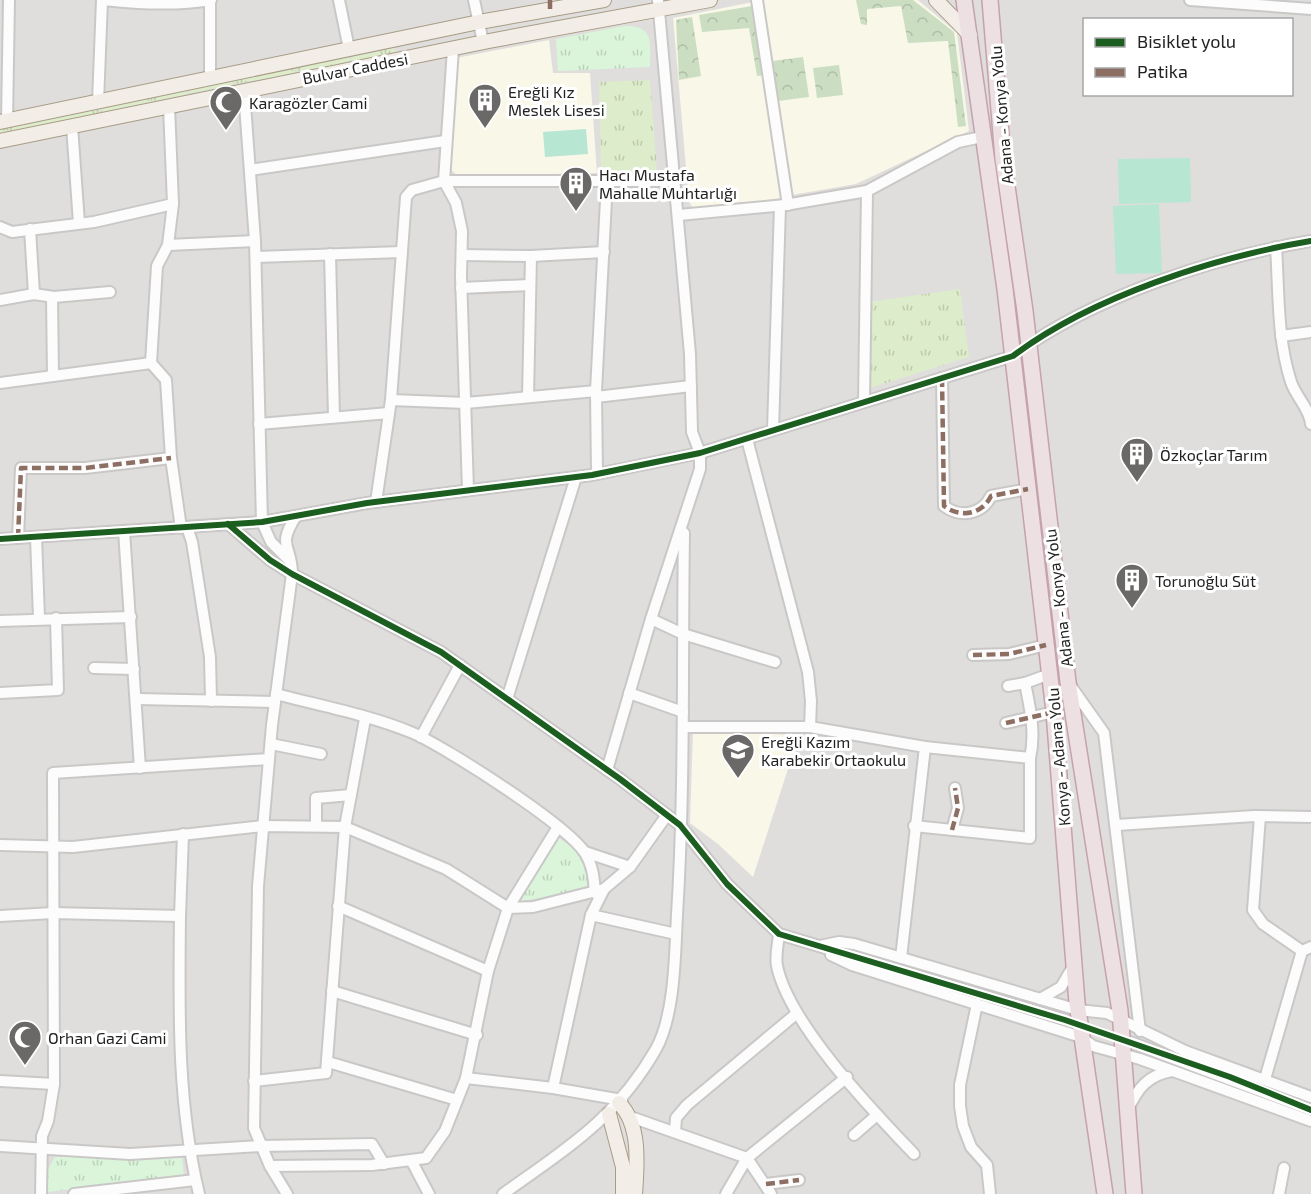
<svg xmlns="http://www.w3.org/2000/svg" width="1311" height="1194" font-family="'Exo 2',sans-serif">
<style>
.residential{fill:#dfdedc;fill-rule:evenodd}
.education{fill:#f8f7e8}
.grass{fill:url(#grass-tufts)}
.forest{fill:url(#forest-crowns)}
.park{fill:url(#park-tufts)}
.pitch{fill:#b7e6d2}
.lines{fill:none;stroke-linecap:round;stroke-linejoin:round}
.minor-tunnel{stroke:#c7c5c3;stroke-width:10;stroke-dasharray:10 5;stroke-linecap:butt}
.minor-casing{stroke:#c9c8c7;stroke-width:14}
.major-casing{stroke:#a79c86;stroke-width:16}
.highway-casing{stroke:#c5a2ac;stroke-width:18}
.minor{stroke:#fdfcfc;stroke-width:10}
.major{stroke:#f3ede7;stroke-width:14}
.highway{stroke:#ece0e2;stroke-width:15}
.quiet{stroke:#8d6e63;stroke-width:4.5;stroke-dasharray:9 4.5;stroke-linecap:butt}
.cycleway-casing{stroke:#fff;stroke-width:10}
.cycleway{stroke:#1b5e20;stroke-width:6}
.labels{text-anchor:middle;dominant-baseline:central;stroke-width:6;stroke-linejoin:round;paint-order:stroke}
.street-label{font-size:16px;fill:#222;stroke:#fff}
.poi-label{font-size:16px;fill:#222;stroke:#fff;text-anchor:start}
</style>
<defs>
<pattern id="grass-tufts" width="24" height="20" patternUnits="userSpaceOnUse" patternTransform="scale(1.5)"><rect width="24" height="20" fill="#ddeccb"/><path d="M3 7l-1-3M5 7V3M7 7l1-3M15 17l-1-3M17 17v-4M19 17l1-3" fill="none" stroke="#bdcaae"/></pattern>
<pattern id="forest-crowns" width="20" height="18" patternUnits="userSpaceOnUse" patternTransform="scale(1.5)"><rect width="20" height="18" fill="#cbdec1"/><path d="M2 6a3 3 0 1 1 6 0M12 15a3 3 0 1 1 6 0" fill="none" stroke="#aebea6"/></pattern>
<pattern id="park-tufts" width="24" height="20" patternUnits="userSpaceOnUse" patternTransform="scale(1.5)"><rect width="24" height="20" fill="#daf5da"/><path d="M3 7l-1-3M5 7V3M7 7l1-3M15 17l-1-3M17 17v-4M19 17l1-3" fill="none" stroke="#bbd2bb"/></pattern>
</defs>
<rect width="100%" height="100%" fill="#f0eeeb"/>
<!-- residential -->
<path class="residential" d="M0,0H1311V1194H0ZM1084,20H1292V94H1084Z"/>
<!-- education -->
<g class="education">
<path d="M759,0H918L957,33L969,131L856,184L792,195Z"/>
<path d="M753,2L784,198L694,209L689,202L673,18Z"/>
<path d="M549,40L553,73H590L597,173L458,176L448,167L456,58Z"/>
<path d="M693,731L799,735L753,877L718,844L690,823Z"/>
</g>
<!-- grass -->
<g class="grass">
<path d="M394,48L396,53L352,62L351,57Z"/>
<path d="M349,57L351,62L297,72L296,68Z"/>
<path d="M294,67L295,73L235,84L234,80Z"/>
<path d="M232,80L233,85L190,93L189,89Z"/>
<path d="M650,80L657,171L601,174L599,82Z"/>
<path d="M187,89L188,94L101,112L100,108Z"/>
<path d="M98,108L99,113L0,134V129Z"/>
<path d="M960,289L969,357L867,389L868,302Z"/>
</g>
<!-- forest -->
<g class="forest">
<path d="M856,0H913L954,32L966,126L958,127L948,41L908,43L901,6L867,9V25L861,24Z"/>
<path d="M752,6L764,75L757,76L749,28L702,32L699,15Z"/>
<path d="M692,17L701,76L679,80L676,20Z"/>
<path d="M803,57L809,97L778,101L773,61Z"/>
<path d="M839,65L843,95L817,98L813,68Z"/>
</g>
<!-- park -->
<g class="park">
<path d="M624,26C655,25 650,44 650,67L558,71L556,39Z"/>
<path d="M557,837C579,850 591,863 588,889L518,902Z"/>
<path d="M55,1157H182L184,1177L47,1192L45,1175Z"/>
</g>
<!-- pitch -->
<g class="pitch">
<path d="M586,129L588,154L545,157L543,132Z"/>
<path d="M1190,158L1191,202L1119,204L1118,159Z"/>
<path d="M1159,204L1162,273L1116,274L1113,206Z"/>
</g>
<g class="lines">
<!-- minor-tunnel -->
<path class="minor-tunnel" d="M1065,1020L1127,1041"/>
<defs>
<g id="minor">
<path d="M103,0C139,4 175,6 211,0"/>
<path d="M210,0V78"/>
<path d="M339,0L349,49"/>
<path d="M474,0L483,42"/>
<path d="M757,0L788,205"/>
<path d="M1190,0L1311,9"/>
<path d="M244,91L255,241L262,522L271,542L289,560"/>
<path d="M98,102L102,0"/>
<path d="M169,106L173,204L168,245L157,266L151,363L166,380L171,458L181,528"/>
<path d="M7,121L9,0"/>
<path d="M72,126L79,223"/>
<path d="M250,170L445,141"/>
<path d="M679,215L785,205L867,191L958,142L982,137"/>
<path d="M0,227L12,232L94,222L173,204"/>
<path d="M30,229L34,294"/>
<path d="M168,245L255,241"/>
<path d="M1276,247C1279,292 1277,339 1291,382C1296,397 1310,409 1311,424"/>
<path d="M330,254L334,417"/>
<path d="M462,255L531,256L604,252"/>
<path d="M256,257L402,252"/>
<path d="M461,288L530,285"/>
<path d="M52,297L53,376"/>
<path d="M0,300L34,294L54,297L110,292"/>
<path d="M1281,336L1311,332"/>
<path d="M942,378L944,506C960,518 982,515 991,496L1028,489"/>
<path d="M0,383L151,363"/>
<path d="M528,397L531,256"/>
<path d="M596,397L691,386"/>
<path d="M391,400L466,403L596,391"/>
<path d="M864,402L867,191"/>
<path d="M259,424L389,413"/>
<path d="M773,430L780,206"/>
<path d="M747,439L808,672L811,701L810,727"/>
<path d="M597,474L596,391L607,181"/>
<path d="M468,490L461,276L462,231L456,203L444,181H674"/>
<path d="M376,502L391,400L406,197L412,190L444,181L453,49"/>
<path d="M228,524L270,560L292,574L441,652L620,779L680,825L727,884L779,934L1065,1020"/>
<path d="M187,527L192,542L210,657L211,701"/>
<path d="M124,531L140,768"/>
<path d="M36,537L39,618"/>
<path d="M18,538L21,468H85L171,458"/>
<path d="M0,539L262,522L367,503L592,475L700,453L1013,356C1091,297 1215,257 1311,241"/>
<path d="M651,619L683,634L775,662"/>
<path d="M0,621L131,617"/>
<path d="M973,655L1009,654L1046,645"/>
<path d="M94,668L134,669"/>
<path d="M1025,683L1050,674"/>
<path d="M1070,685L1104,733L1140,1031"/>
<path d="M1008,686L1025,683C1030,708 1036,733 1030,758"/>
<path d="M0,693L58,690L56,618"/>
<path d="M629,693L683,712"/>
<path d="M276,694C321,706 370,715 413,733C447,748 567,825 585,853C593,866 594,879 595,893"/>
<path d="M137,699L275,702"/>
<path d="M507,699L576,477"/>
<path d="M1006,723L1054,712"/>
<path d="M683,727H810L925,747L901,958"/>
<path d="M421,737L460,665"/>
<path d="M271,744L321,754"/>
<path d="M607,770L651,619L700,469V453L692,432L690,354L658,0"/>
<path d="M1260,816L1253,910L1263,924L1302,951"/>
<path d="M1117,825L1254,816L1311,817"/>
<path d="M316,826V798L351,795"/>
<path d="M914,826L1030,838V758L925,747"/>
<path d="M952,830L958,808L955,788"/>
<path d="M0,845L73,847L263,826L345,827L446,869L508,908L533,907L604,889L630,867L667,815"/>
<path d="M585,852L630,867"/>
<path d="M338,906L488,971"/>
<path d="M591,915L676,934"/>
<path d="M0,916L53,913L180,916L183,834"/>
<path d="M180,916C179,1009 177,1103 199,1194"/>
<path d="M779,934C778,944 775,957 777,966C789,1024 873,1111 914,1154"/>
<path d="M820,946L839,942L854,944L1078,1010L1107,1013L1185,1051L1311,1097"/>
<path d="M831,955L852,965L1081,1037L1093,1046L1140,1059L1311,1121"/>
<path d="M332,991L477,1035"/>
<path d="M1040,999L1061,987L1074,965"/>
<path d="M977,1004L960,1085V1106L963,1126L971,1147L987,1165L990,1194"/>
<path d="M1130,1042L1311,1110"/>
<path d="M328,1062L457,1100"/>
<path d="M466,1078L553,1088L622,1100"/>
<path d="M1265,1079L1302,951L1311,947"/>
<path d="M0,1081L54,1084"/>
<path d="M254,1081L326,1073L345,827L365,719"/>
<path d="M553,1088L591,915L604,889"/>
<path d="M1128,1109C1138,1088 1148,1075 1172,1071"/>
<path d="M628,1116L747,1158L771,1194"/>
<path d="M675,1132L676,1118L687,1105L796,1014"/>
<path d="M854,1135L877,1115"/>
<path d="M0,1146L130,1154L261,1146L372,1144L384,1164"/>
<path d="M411,1160L429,1194"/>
<path d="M270,1166L372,1165L426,1158L445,1131L466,1078L488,971L508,908L558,827"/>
<path d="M766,1184L799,1180"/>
<path d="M41,1194L42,1136L48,1121L54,1084L53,773L269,759"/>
<path d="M74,1194L195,1180"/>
<path d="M287,1194L270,1166L254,1128L258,886L272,725L292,574C292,544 276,548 296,516"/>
<path d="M503,1194C567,1148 616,1119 656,1049C675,1015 675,953 677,915C685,787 682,660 684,533"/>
<path d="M726,1194L747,1158L847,1077"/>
<path d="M1279,1194L1284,1168"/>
</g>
<g id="major">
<path d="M936,0L970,35"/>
<path d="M0,122L479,22L604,0"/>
<path d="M0,141L489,41L710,0"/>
<path d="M619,1103C641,1125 637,1165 635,1194"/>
<path d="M609,1114L623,1167V1194"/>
</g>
<g id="highway">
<path d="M964,0L1005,289L1054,712L1077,1003L1105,1194"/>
<path d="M990,0L1003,159L1025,311L1068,682L1120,1011L1134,1194"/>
</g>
</defs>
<!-- minor casing -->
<use href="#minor" class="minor-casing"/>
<!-- major casing -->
<use href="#major" class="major-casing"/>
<!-- highway casing -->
<use href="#highway" class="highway-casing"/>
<!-- minor -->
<use href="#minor" class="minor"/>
<!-- major -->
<use href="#major" class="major"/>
<!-- highway -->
<use href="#highway" class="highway"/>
<!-- quiet -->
<g class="quiet">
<path d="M550,0V9"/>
<path d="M942,378L944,506C960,518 982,515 991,496L1028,489"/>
<path d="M18,538L21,468H85L171,458"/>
<path d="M973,655L1009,654L1046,645"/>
<path d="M1006,723L1054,712"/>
<path d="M952,830L958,808L955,788"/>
<path d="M766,1184L799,1180"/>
</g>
<defs>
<g id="cycleway">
<path d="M228,524L270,560L292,574L441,652L620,779L680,825L727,884L779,934L1065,1020L1230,1077L1311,1110"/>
<path d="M0,539L262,522L367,503L592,475L700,453L1013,356C1091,297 1215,257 1311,241"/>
</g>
</defs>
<!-- cycleway casing -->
<use href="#cycleway" class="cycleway-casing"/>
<!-- cycleway -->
<use href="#cycleway" class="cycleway"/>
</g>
<!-- icons -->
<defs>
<symbol id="building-pin" viewBox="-11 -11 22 30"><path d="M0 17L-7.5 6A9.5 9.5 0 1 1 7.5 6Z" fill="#6a6968" stroke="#fff"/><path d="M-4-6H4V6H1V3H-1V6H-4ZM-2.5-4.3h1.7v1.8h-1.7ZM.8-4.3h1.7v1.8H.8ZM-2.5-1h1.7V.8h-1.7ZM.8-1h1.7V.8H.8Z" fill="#fff"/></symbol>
<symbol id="mosque-pin" viewBox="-11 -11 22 30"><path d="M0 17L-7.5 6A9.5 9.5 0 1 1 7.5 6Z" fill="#6a6968" stroke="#fff"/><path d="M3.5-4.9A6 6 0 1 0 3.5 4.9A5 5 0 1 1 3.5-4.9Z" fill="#fff"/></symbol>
<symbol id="school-pin" viewBox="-11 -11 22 30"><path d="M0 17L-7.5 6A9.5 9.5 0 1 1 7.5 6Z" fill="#6a6968" stroke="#fff"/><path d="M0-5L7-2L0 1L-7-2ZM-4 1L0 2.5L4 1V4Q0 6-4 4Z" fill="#fff"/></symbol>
</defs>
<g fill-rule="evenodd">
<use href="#building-pin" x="466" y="81" width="38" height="52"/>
<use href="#mosque-pin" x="207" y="83" width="38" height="52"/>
<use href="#building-pin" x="557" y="164" width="38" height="52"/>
<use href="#building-pin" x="1118" y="435" width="38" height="52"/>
<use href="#building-pin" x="1113" y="561" width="38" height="52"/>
<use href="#school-pin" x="719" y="731" width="38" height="52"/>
<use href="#mosque-pin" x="6" y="1018" width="38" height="52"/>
</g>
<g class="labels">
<!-- street labels -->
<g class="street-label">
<text transform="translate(355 68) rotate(-11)">Bulvar Caddesi</text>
<text transform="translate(1001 115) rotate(-95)">Adana - Konya Yolu</text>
<text transform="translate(1058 598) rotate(-97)">Adana - Konya Yolu</text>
<text transform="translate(1058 757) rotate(-95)">Konya - Adana Yolu</text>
</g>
<!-- poi labels -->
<g class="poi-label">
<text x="508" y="91">Ereğli Kız<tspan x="508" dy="18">Meslek Lisesi</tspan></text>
<text x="249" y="102">Karagözler Cami</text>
<text x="599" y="174">Hacı Mustafa<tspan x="599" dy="18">Mahalle Muhtarlığı</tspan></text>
<text x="1160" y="454">Özkoçlar Tarım</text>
<text x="1155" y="580">Torunoğlu Süt</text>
<text x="761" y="741">Ereğli Kazım<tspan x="761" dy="18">Karabekir Ortaokulu</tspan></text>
<text x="48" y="1037">Orhan Gazi Cami</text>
</g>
</g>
<!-- legend -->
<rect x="1083" y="18" width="210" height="78" fill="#ffffff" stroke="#a7a7a7" stroke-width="1.5"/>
<rect x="1095" y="38" width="30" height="9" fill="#1b5e20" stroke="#a7a7a7" stroke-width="1.5"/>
<text x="1137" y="48" font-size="18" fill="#222222">Bisiklet yolu</text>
<rect x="1095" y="68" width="30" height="9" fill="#8d6e63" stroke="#a7a7a7" stroke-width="1.5"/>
<text x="1137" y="78" font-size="18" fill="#222222">Patika</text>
</svg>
